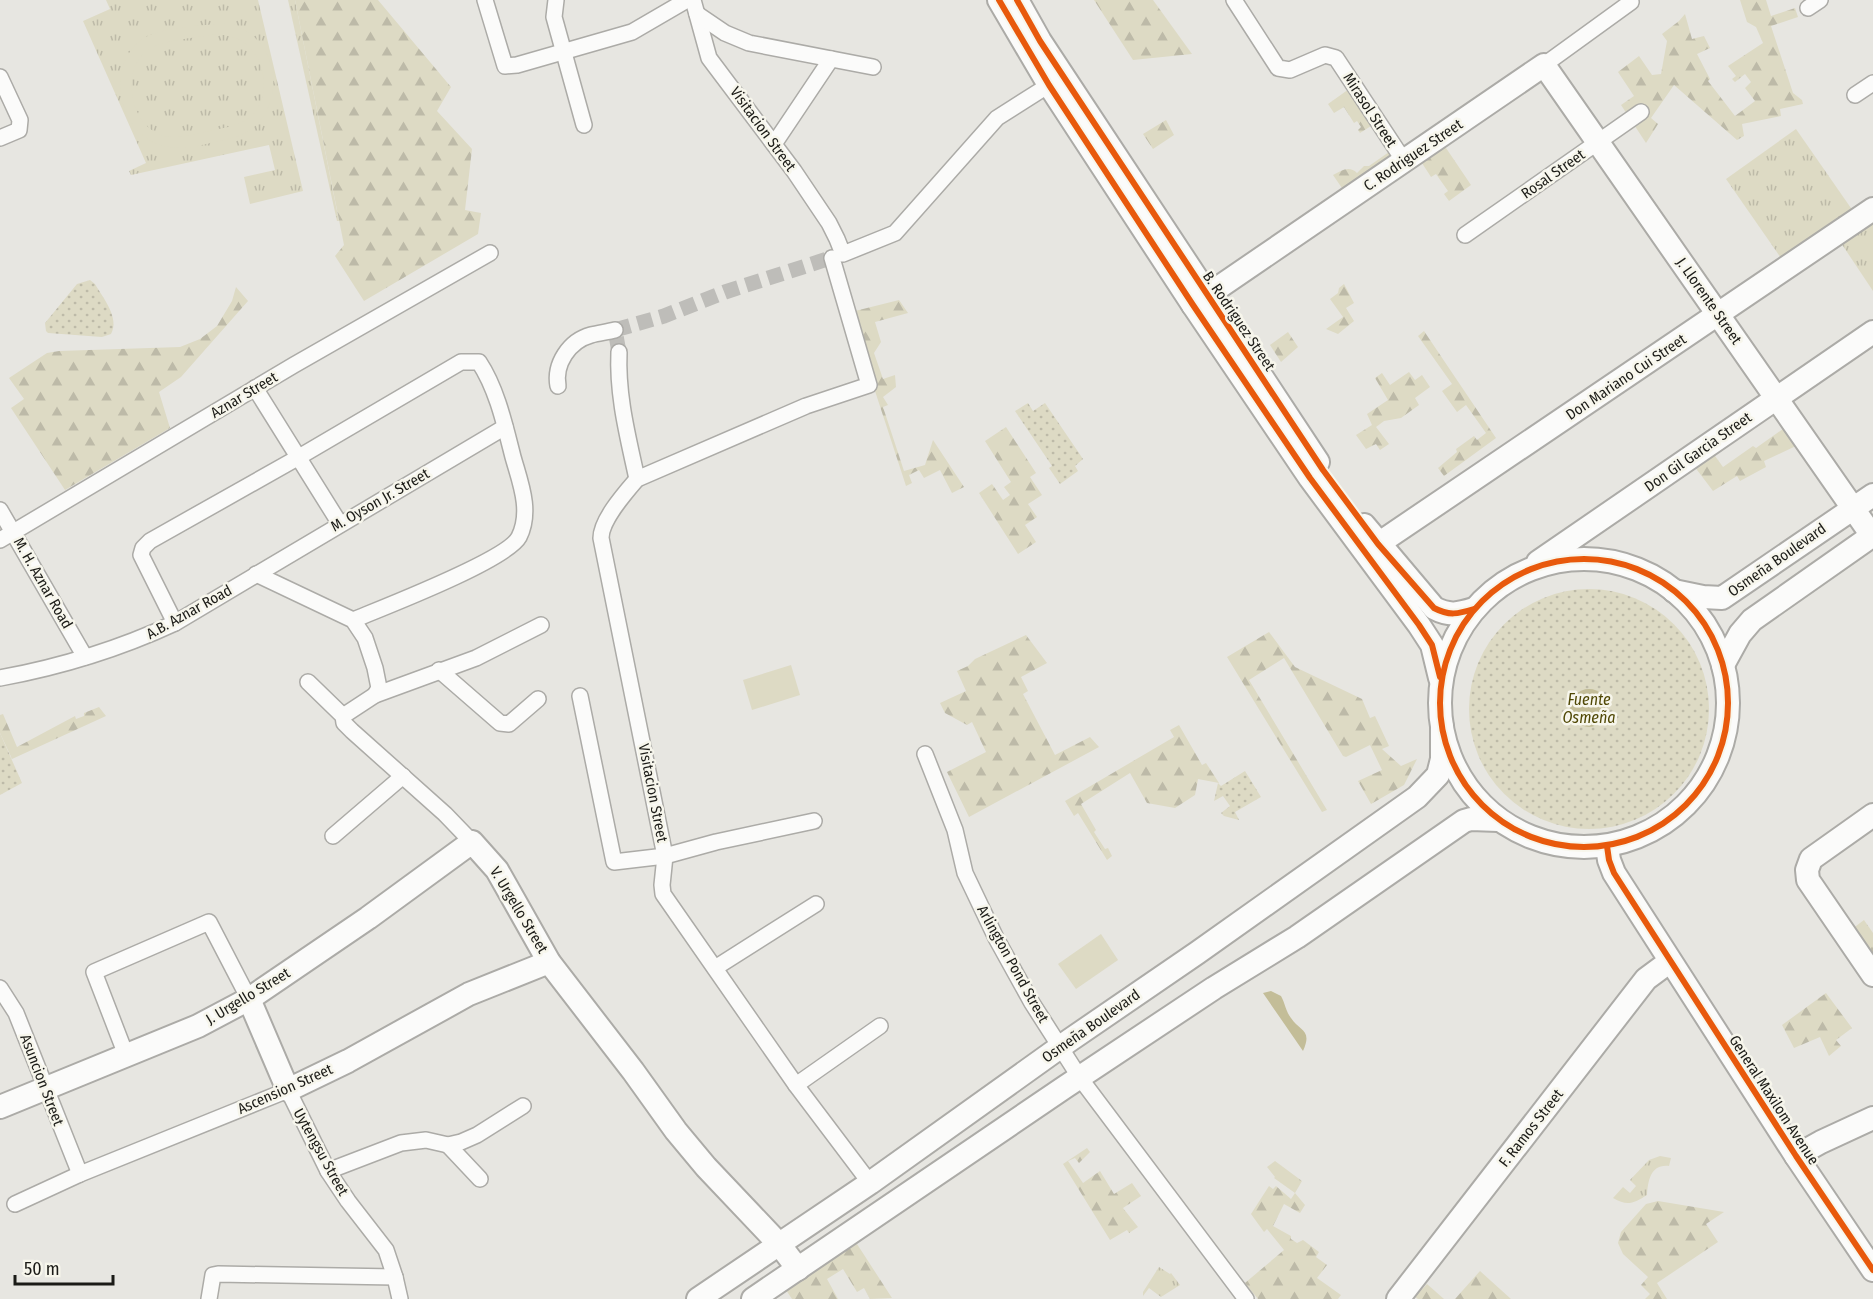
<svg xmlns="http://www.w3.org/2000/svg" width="1873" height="1299" font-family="'Fira Sans Condensed',sans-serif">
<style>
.grass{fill:url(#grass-tufts)}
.forest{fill:url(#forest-firs)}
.park{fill:url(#park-dots)}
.garden{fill:#dddac4;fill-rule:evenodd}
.water{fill:#c3bd98}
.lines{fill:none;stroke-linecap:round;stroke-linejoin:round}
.street-tunnel{stroke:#bebdb9;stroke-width:15;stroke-dasharray:15 8;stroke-linecap:butt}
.street-casing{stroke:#acaba7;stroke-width:18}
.secondary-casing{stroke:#acaba7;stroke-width:26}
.street{stroke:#fbfbfa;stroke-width:15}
.secondary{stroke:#fbfbfa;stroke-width:22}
.cycleway-casing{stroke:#f7f6ec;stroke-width:10}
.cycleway{stroke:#e8590c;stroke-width:6}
.labels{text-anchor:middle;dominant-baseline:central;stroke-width:5;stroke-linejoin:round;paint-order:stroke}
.street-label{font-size:15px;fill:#1b1b17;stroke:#f7f6ec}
.water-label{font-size:16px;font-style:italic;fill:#504805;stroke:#f7f6ec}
</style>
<defs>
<pattern id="grass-tufts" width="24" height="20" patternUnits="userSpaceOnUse" patternTransform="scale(1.5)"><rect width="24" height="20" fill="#dddac4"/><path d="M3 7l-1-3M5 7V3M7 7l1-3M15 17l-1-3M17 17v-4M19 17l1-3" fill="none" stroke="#bdbaa8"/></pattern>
<pattern id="forest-firs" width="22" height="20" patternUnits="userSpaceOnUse" patternTransform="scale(1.5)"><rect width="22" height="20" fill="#dddac4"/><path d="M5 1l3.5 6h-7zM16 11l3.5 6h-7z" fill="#bdbaa8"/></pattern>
<pattern id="park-dots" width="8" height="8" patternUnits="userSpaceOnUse" patternTransform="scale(1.5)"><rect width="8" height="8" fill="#dddac4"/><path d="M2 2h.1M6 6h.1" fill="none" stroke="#bdbaa8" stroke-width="1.8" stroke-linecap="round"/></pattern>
</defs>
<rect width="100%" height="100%" fill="#e7e6e1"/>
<!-- grass -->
<g class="grass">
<path d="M106,0H258L303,191L250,204L244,177L275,170L269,145L131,175L129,171L146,163L83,21L110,9Z"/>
<path d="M288,0H295L339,221H337Z"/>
<path d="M1796,129L1853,211L1781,258L1726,179Z"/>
<path d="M1873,220V291L1841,243Z"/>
<path d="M1660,1156L1671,1158L1669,1166C1651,1164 1648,1180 1647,1195C1633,1204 1627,1206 1613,1198L1623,1187L1630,1193L1636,1186L1630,1180L1649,1160Z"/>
<path d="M1275,1161L1302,1181L1295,1193L1274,1178L1275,1177L1267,1167Z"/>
<path d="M1159,1267L1170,1274L1171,1273L1180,1285L1161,1297L1149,1288L1143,1296V1292Z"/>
</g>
<!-- forest -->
<g class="forest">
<path d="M295,0H378L451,87L437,111L472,149L465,210L481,213L478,234L364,301L335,256L344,245Z"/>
<path d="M1094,0H1153L1192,54L1133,60Z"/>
<path d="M1740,0H1766L1771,16L1795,8L1798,17L1771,26L1793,93L1802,100L1803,104L1780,109L1781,116L1742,124L1744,136L1737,140L1674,85L1651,118L1658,124L1646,143L1621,105L1634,96L1618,72L1639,56L1652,75L1661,74L1667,41L1662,34L1679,21L1685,14L1692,39L1704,36L1710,48L1697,54L1710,79L1708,81L1735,116L1755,101L1745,88L1751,82L1745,74L1735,82L1732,79L1736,76L1728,66L1763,43L1756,27L1747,22Z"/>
<path d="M1349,89L1395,156L1344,191L1333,175C1341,171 1349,165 1357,173L1364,166H1369L1389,152L1371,126L1360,133L1358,130L1361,127L1357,121L1354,123L1344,107L1334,113L1328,104Z"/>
<path d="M1166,120L1174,135L1153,149L1143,134Z"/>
<path d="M1444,145L1471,185L1449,201L1444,194L1448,191L1436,174L1431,177L1420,160Z"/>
<path d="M1344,284L1354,303L1346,308L1354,321L1338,334L1326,329L1343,317L1330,299L1338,293L1339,288Z"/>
<path d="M236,287L248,301L181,377L159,392L170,428L65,490L11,408L24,399L9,378L47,353L59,351L180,347L200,339L217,326L232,301Z"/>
<path d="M899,300L908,313L875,322L881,342L874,353L883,379L895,375L896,387L883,397L888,405L883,407L904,471L925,465L933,440L964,487L952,493L940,470L924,478L919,470L909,475L912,483L906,486L875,391L855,311Z"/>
<path d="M1424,331L1496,438L1444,476L1438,468L1457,452L1456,449L1474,436L1477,440L1486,433L1466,405L1457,412L1442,391L1452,384L1418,336Z"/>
<path d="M1288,332L1298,347L1281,362L1270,345Z"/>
<path d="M1409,372L1415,380L1422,375L1430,387L1415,398L1419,405L1401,418L1384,421L1376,427L1389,444L1380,450L1376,444L1366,449L1356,435L1372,425L1367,414L1388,400L1375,378L1382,373L1390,385Z"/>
<path d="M1006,427L1036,473L1030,477L1042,495L1028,504L1037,517L1025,525L1036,542L1018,554L979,493L992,484L1003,500L1010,495L1004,487L1011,482L985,441Z"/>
<path d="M1783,429L1798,445L1764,461L1766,467L1740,481L1737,476L1713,491L1691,462L1710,449L1723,467L1753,446L1756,448Z"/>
<path d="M1269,632L1295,667L1362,699L1370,718L1375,716L1389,746L1382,749L1401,766L1417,759L1404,785L1371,804L1358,781L1382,770L1370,745L1346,757L1343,756L1284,658L1249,680L1327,810L1322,812L1227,657Z"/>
<path d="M1026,635L1047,663L1021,677L1028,691L1023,694L1055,755L1090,737L1099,747L969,817L947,772L986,752L972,722L967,725L945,713L940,703L966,691L957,671L968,666L975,659Z"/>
<path d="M99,707L106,716L12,759L0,733V715L3,714L17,747L75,716L76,719L84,716V713Z"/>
<path d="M1179,725L1202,765L1206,763L1219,783L1198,779L1195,795L1175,808L1147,803L1130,773L1081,804L1096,830L1094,832L1105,849L1108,848L1112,856L1107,860L1078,813L1074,816L1065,801L1174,737L1170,730Z"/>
<path d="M1864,920L1873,933V959L1852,929Z"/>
<path d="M1826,993L1852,1028L1836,1040L1841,1046L1829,1056L1820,1037L1794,1048L1782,1025Z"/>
<path d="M1087,1148L1090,1152L1079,1163L1075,1158L1068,1161L1083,1183L1100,1171L1114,1194L1132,1183L1141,1196L1123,1208L1138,1227L1129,1233L1127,1230L1110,1240L1063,1164Z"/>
<path d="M1269,1186L1273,1189L1276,1186L1291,1199L1295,1193L1305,1205L1300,1213L1284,1204L1273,1226L1291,1236V1239L1297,1243L1303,1240L1319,1252L1316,1257L1327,1265L1317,1278L1341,1295L1338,1299H1258L1245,1283L1284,1250L1267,1229L1264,1232L1251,1214Z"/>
<path d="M1658,1201L1724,1212L1706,1224L1718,1242L1657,1283L1667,1299H1645L1650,1294L1641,1285L1648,1277L1623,1254L1618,1243L1621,1232L1646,1204Z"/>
<path d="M857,1244L892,1298L870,1299L864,1288L857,1292L843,1269L827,1279L838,1299H792L784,1287Z"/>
<path d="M1480,1271L1511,1299H1455Z"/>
<path d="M1427,1284L1444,1299H1418L1415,1297Z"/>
</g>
<!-- park -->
<g class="park">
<path d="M90,280L95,284C103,298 120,318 111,334L102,337L48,333L46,331L45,323L77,284Z"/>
<path d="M1028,403L1033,411L1045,403L1083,459L1075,466L1078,471L1060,484L1049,468L1052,466L1015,411Z"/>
<circle cx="1589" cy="709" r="120"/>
<path d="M0,733L22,783L0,795Z"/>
<path d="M1245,771L1261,797L1235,812L1239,820L1224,816L1221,813L1230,806L1223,796L1214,801L1218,783L1221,786Z"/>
</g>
<!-- garden -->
<g class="garden">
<path d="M216,24C221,24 228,23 234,24C238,25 242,29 246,31C278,50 283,100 255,126C244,137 229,139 214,142C198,146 184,150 169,147C119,140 102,66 144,38C160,28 196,26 216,24ZM218,34C229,36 238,37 247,45C267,62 271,101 249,118C237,127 220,128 205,132C190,135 176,140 161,135C129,124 119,66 151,48C164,40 201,37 218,34Z"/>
<path d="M791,665L800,695L752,710L743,680Z"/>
<path d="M1101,934L1118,960L1076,989L1058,964Z"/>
</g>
<!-- water -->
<g class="water">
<circle cx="1589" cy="708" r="19"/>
<path d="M1271,991L1281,996C1285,1003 1286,1012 1291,1018C1299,1031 1313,1029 1303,1051L1263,993Z"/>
</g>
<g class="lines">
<!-- street-tunnel -->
<path class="street-tunnel" d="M619,352L615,330L664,316L725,292L843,254"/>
<defs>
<g id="street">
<path d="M485,0L505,66L517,65L632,32L687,0"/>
<path d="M556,0L554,17L584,125"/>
<path d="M693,0L709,58L794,171L829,223L837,239L843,254L895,233L997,118L1049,85"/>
<path d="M1234,0L1278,68L1290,70L1325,55L1336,58L1404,161"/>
<path d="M1808,8L1820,0"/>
<path d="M697,14L725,33L749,43L873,67"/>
<path d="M1544,65L1631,2"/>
<path d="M0,77L20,120L19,130L0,138"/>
<path d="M1855,95L1873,83"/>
<path d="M774,144L831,59"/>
<path d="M1465,235L1641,112"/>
<path d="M832,258L869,385L806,406L637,479C625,493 601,520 601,538L665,856L662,885L663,894L796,1085L870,1183"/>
<path d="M619,352C617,396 628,437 637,479"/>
<path d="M558,386C554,364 569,341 591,335C599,333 607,332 615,330"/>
<path d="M255,388L340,524"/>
<path d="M0,510L85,657"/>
<path d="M0,540L294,365L490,253"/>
<path d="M256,574L353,620L365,638L375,668L379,688L375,695"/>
<path d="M175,623L141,555L143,548L150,541L299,457L461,362H479C497,389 505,426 513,457C520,482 532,511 519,537C507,560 382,608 353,620"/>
<path d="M439,670L500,723L509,724L538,699"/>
<path d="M0,678C60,667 119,649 175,623L505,427"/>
<path d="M308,682L343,716L344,723L352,731L445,814L472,842"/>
<path d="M580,696L614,862L665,856L716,842L814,821"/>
<path d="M343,716L375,695L476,658L541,625"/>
<path d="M925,754L955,830L965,873L996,938L1032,1003L1080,1078L1246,1299"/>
<path d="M333,836L403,776"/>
<path d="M715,968L816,904"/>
<path d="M0,988L16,1013L80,1174"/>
<path d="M126,1055L94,972L209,922L249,999"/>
<path d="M796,1085L880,1026"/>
<path d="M448,1145L480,1179"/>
<path d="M328,1171L401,1143L426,1140L448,1145L461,1142L477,1135L523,1106"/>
<path d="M15,1204L80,1174L288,1090L328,1171L348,1201L386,1250L395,1277L400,1299"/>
<path d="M209,1299L213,1275L218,1274L395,1277"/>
</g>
<g id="secondary">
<path d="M999,0L1049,85L1193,305L1310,478L1419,625L1432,645L1440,678"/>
<path d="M1017,0L1040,41L1318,462"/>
<path d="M1193,305L1544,65L1873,537"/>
<path d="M1364,525L1434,608C1449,616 1458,614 1474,609"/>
<path d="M1378,544L1873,209"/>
<circle cx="1584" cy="703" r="144"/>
<path d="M1538,562L1873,332"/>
<path d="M1674,591L1703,597L1722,598L1873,495"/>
<path d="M1723,665L1740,634L1752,620L1873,535"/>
<path d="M1873,815L1811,859L1807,870L1808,880L1873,975"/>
<path d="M1607,846L1609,860L1614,873L1796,1156L1873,1270"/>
<path d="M249,999L288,1090L348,1061L469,994L549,962"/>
<path d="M0,1107L198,1026L249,999L368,918L472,842L497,870L549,962L633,1071L676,1131L706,1167L779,1244L798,1269"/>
<path d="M1796,1156L1821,1142L1873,1118"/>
<path d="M698,1299L870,1183L1070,1040L1197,953L1417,797L1438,775L1442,759V727"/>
<path d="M753,1299L1065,1087L1214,988L1297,937L1464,821L1471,819L1498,820"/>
<path d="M1398,1299L1646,979L1669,962"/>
</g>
</defs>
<!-- street casing -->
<use href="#street" class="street-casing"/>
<!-- secondary casing -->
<use href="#secondary" class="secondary-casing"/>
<!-- street -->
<use href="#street" class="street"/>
<!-- secondary -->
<use href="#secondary" class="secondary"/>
<defs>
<g id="cycleway">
<path d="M999,0L1049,85L1193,305L1310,478L1419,625L1432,645L1440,677"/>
<path d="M1017,0L1040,41L1323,470L1378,544L1434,608C1449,616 1458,614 1474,609"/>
<circle cx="1584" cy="703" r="144"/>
<path d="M1607,846L1609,860L1614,873L1796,1156L1873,1270"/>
</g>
</defs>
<!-- cycleway casing -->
<use href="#cycleway" class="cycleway-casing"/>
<!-- cycleway -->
<use href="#cycleway" class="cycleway"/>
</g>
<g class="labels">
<!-- street labels -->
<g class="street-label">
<text transform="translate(1370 110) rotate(57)">Mirasol Street</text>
<text transform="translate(763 129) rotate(54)">Visitacion Street</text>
<text transform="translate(1413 155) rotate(-34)">C. Rodriguez Street</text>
<text transform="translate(1553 174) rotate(-35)">Rosal Street</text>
<text transform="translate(1709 301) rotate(55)">J. Llorente Street</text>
<text transform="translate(1239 321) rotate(56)">B. Rodriguez Street</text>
<text transform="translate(1626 377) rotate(-34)">Don Mariano Cui Street</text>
<text transform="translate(244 395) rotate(-31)">Aznar Street</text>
<text transform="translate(1698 452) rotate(-35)">Don Gil Garcia Street</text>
<text transform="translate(380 500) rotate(-30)">M. Oyson Jr. Street</text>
<text transform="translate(1777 560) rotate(-35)">Osmeña Boulevard</text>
<text transform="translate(43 583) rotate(60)">M. H. Aznar Road</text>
<text transform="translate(189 612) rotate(-29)">A.B. Aznar Road</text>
<text transform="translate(653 793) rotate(79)">Visitacion Street</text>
<text transform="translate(519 910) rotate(59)">V. Urgello Street</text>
<text transform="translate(1013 964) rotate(61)">Arlington Pond Street</text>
<text transform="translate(248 996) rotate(-31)">J. Urgello Street</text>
<text transform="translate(1091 1026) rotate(-35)">Osmeña Boulevard</text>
<text transform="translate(42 1080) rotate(69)">Asuncion Street</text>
<text transform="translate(285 1089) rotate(-24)">Ascension Street</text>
<text transform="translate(1774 1100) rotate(57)">General Maxilom Avenue</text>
<text transform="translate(1531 1128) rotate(-52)">F. Ramos Street</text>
<text transform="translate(321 1152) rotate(61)">Uytengsu Street</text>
</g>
<!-- water labels -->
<g class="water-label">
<text x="1589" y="699">Fuente<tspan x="1589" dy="18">Osmeña</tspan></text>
</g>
</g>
<!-- scale -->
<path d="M15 1275v9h98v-9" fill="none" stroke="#1b1b17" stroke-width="3"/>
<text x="24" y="1275" font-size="18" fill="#1b1b17" stroke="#f7f6ec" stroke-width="4.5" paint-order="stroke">50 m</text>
</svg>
